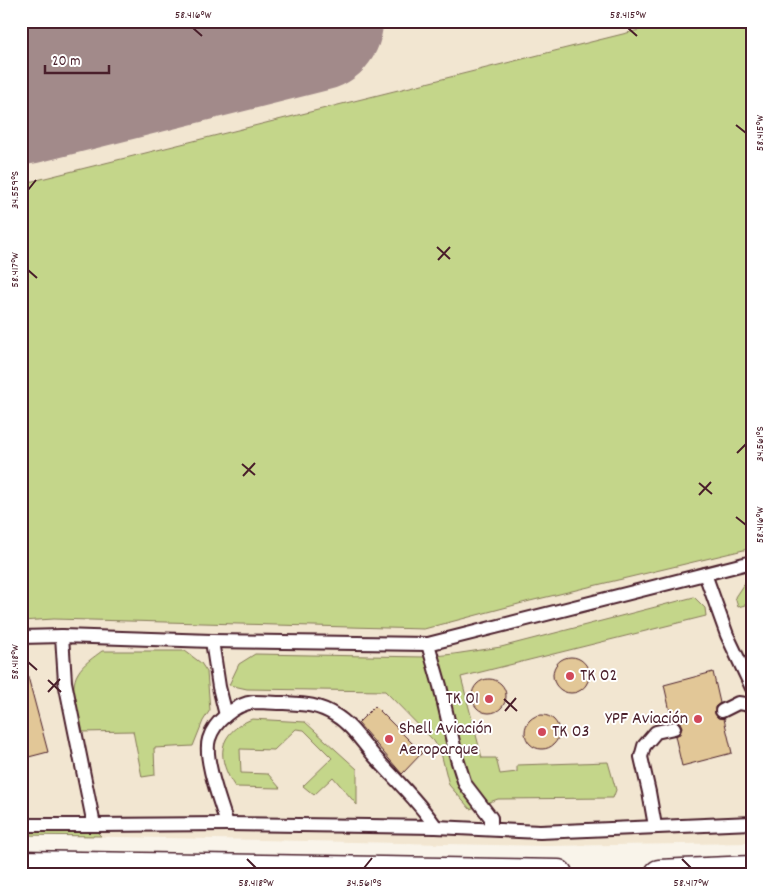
<svg xmlns="http://www.w3.org/2000/svg" width="773" height="895" font-family="Dekko,sans-serif">
<style>
.built{fill:#f2e6d1}
.green{fill:#c4d68a;stroke:#877a5a}
.lines{fill:none;stroke-linecap:round;stroke-linejoin:round}
.runway{stroke:#a28a8a;stroke-width:142}
.building{fill:#e2c797;stroke:#4a1f2b}
.lane-casing{stroke:#4a1f2b;stroke-width:16}
.highway-casing{stroke:#4a1f2b;stroke-width:31}
.lane{stroke:#fff;stroke-width:12}
.highway{stroke:#fff;stroke-width:28}
.ticks{fill:none;stroke:#4a1f2b;stroke-width:2}
.poi-dot{fill:#d1495b;stroke:#fff;stroke-width:2}
.labels{text-anchor:middle;dominant-baseline:central;stroke-width:4;stroke-linejoin:round;paint-order:stroke}
.poi-label{font-size:18px;fill:#4a1f2b;stroke:#fff;text-anchor:start}
.neatline{fill:none;stroke:#4a1f2b;stroke-width:2}
.ticks-label{font-size:12px;text-anchor:middle;fill:#4a1f2b}
</style>
<rect width="100%" height="100%" fill="#f9f4ea"/>
<filter id="ink" filterUnits="userSpaceOnUse"><feTurbulence type="fractalNoise" baseFrequency=".02" numOctaves="2"/><feDisplacementMap in="SourceGraphic" scale="10" xChannelSelector="R" yChannelSelector="G"/><feConvolveMatrix kernelMatrix="1 2 1 2 8 2 1 2 1" color-interpolation-filters="sRGB"/></filter>
<g filter="url(#ink)">
<!-- built -->
<path class="built" d="M21,21H752V843L545,846L21,835Z"/>
<!-- green -->
<g class="green">
<path d="M675,21H752V548L530,601L424,629L54,619L21,621V184Z"/>
<path d="M752,577V603L738,607L735,597L747,579Z"/>
<path d="M694,597L705,608L706,616L461,677L482,758H496L500,774L517,772V765L608,762L616,790L613,798L498,799L470,809L449,785L441,753L434,741L385,691L247,689L229,685L239,664L255,654L425,657L454,654L501,647Z"/>
<path d="M102,651H185L201,663L207,672L210,710L203,721L193,746L154,748L155,775L142,777L133,731L82,732C78,715 68,689 78,673C83,664 94,657 102,651Z"/>
<path d="M252,719L305,722L357,769V805L333,777L314,795L303,786L332,758L304,730L296,729L274,750L240,749L241,773L268,774L280,788L235,787C216,758 217,733 252,719Z"/>
<path d="M94,829L101,836L21,835V831Z"/>
</g>
<g class="lines">
<!-- runway -->
<path class="runway" d="M21,94L312,21"/>
</g>
<!-- building -->
<g class="building">
<circle cx="571" cy="675" r="18"/>
<path d="M713,672L720,703L715,707V714L718,718L724,719L732,753L682,766L675,736L680,734L682,727L680,722L672,720L664,685Z"/>
<path d="M27,673L48,752L21,759V674Z"/>
<circle cx="489" cy="696" r="17"/>
<path d="M375,706L422,753L402,774L358,723Z"/>
<circle cx="542" cy="732" r="17"/>
</g>
<g class="lines">
<defs>
<g id="lane">
<path d="M752,562L428,644L212,641L62,636L65,682L94,825L227,824L436,827L540,832L752,823"/>
<path d="M705,574L727,635L752,688"/>
<path d="M21,637L62,636"/>
<path d="M212,641L219,687L226,715"/>
<path d="M428,644L440,686L457,759L465,784L491,818V829"/>
<path d="M722,711L738,703L752,705"/>
<path d="M227,824C221,804 203,758 209,739C214,722 235,704 254,702C263,702 274,703 284,703C303,704 318,704 335,715C352,725 363,744 376,758C397,781 419,802 436,827"/>
<path d="M21,825H94"/>
<path d="M655,826L649,792L641,757L644,746L656,732L674,728"/>
</g>
<g id="highway">
<path d="M21,865L558,874"/>
<path d="M659,874L752,870"/>
</g>
</defs>
<!-- lane casing -->
<use href="#lane" class="lane-casing"/>
<!-- highway casing -->
<use href="#highway" class="highway-casing"/>
<!-- lane -->
<use href="#lane" class="lane"/>
<!-- highway -->
<use href="#highway" class="highway"/>
</g>
</g>
<!-- ticks -->
<path class="ticks" d="M193,28L202,36M628,28L637,36M736,125L746,133M28,190L36,180M437,247L450,259M438,260L450,247M28,270L37,278M737,453L746,444M242,464L255,475M243,476L255,463M699,483L712,494M699,495L711,482M736,517L746,525M28,662L37,670M48,680L61,692M48,692L60,679M504,699L517,711M505,711L516,698M247,859L256,868M682,859L691,868M364,868L372,858"/>
<!-- markers -->
<g class="poi-dot">
<circle cx="570" cy="676" r="5"/>
<circle cx="489" cy="699" r="5"/>
<circle cx="698" cy="719" r="5"/>
<circle cx="542" cy="732" r="5"/>
<circle cx="389" cy="739" r="5"/>
</g>
<g class="labels">
<!-- poi labels -->
<g class="poi-label">
<text x="580" y="676">TK 02</text>
<text x="479" y="699" text-anchor="end">TK 01</text>
<text x="688" y="719" text-anchor="end">YPF Aviación</text>
<text x="399" y="729">Shell Aviación<tspan x="399" dy="21">Aeroparque</tspan></text>
<text x="552" y="732">TK 03</text>
</g>
</g>
<!-- margin -->
<rect width="773" height="895" fill="none" stroke="#fff" stroke-width="55"/>
<!-- scale -->
<path d="M45 65v8h64v-8" fill="none" stroke="#4a1f2b" stroke-width="2.5"/>
<text x="52" y="65" font-size="15" fill="#4a1f2b" stroke="#ffffff" stroke-width="4" paint-order="stroke">20 m</text>
<rect x="28" y="28" width="718" height="840" class="neatline"/>
<g class="ticks-label">
<text x="193" y="18">58.416°W</text>
<text x="628" y="18">58.415°W</text>
<text transform="translate(759 133) rotate(-90)" y="4">58.415°W</text>
<text transform="translate(14 190) rotate(-90)" y="4">34.559°S</text>
<text transform="translate(14 270) rotate(-90)" y="4">58.417°W</text>
<text transform="translate(759 444) rotate(-90)" y="4">34.561°S</text>
<text transform="translate(759 525) rotate(-90)" y="4">58.416°W</text>
<text transform="translate(14 662) rotate(-90)" y="4">58.418°W</text>
<text x="256" y="886">58.418°W</text>
<text x="364" y="886">34.561°S</text>
<text x="691" y="886">58.417°W</text>
</g>
</svg>
